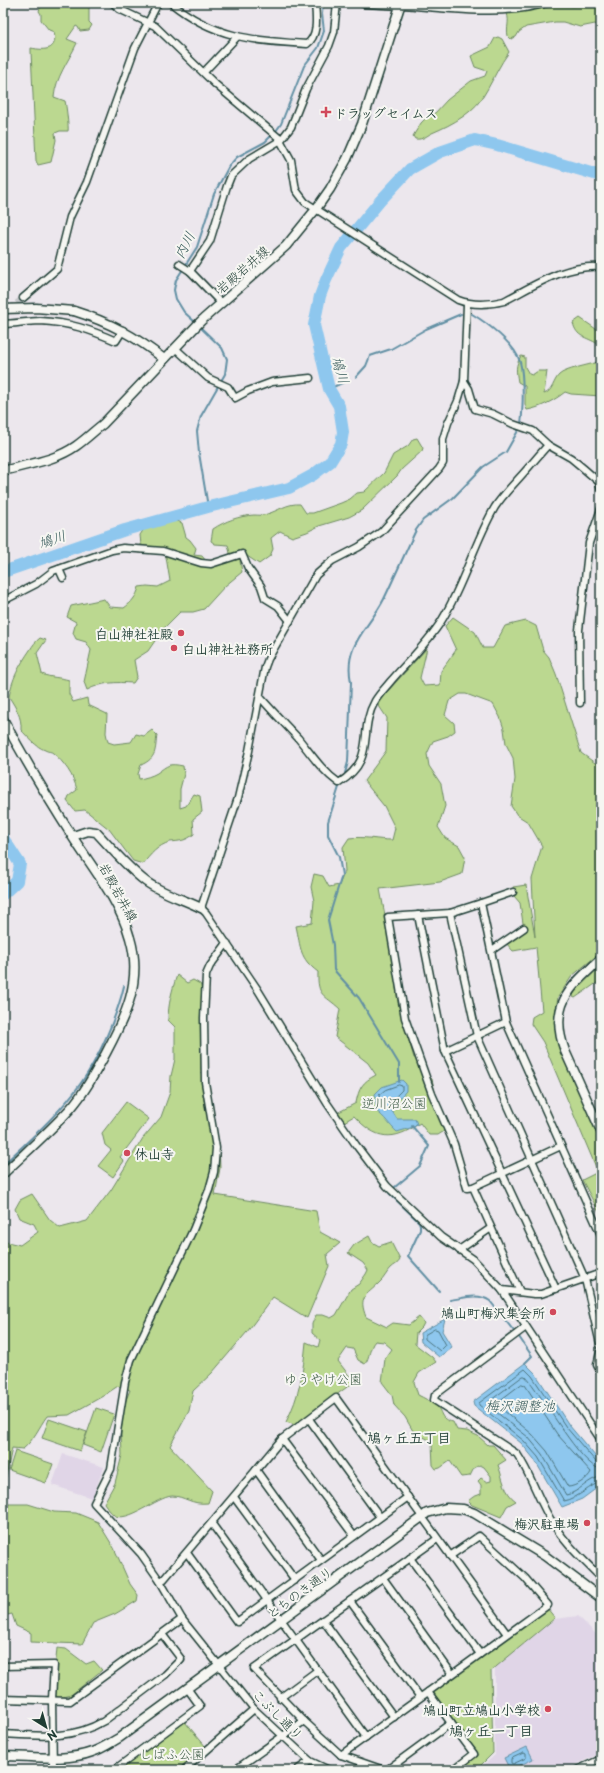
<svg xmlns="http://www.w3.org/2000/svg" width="604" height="1773" font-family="'Playpen Sans','Klee One',sans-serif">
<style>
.built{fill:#e0d5e7}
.green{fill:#bbd890;stroke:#6d8a62}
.water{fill:#8ec7ee;stroke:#6290a4}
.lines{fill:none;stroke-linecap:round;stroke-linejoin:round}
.shore{stroke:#4b747e;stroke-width:1}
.stream{stroke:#6290a4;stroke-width:2}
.river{stroke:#8ec7ee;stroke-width:12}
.street-tunnel{stroke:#c3c5c8;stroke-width:6;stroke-dasharray:6 3;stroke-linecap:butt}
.street-casing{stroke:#1f3d34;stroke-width:9}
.secondary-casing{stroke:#1f3d34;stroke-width:11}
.street{stroke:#f6f6f2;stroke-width:6}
.secondary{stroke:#f6f6f2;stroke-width:8}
.secondary-bridge-casing{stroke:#1f3d34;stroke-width:11;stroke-linecap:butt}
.secondary-bridge{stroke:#f6f6f2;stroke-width:8}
.poi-dot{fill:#d1495b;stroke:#f6f6f2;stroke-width:1.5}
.labels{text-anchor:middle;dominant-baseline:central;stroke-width:4;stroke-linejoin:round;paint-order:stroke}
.poi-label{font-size:13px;font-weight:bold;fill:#1f3d34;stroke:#f6f6f2;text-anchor:end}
.street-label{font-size:13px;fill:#1f3d34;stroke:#f6f6f2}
.park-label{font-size:13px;fill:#3e5c46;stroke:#f6f6f2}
.water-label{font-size:14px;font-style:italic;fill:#355959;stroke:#f6f6f2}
.neighbourhood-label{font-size:14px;font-weight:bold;fill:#1f3d34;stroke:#f6f6f2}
</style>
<rect width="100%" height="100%" fill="#ece7ed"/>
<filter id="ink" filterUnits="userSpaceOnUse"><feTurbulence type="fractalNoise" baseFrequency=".025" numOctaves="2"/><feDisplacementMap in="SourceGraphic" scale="8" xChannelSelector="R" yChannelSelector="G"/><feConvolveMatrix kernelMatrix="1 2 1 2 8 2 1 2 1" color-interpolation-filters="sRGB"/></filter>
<g filter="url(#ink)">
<!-- built -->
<g class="built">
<path d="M63,1454L104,1467L92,1498L52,1485Z"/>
<path d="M578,1616L601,1639V1753L563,1770H478L495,1755V1664L496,1661L555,1619Z"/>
</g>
<!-- green -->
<g class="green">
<path d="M42,3H89V22L92,25L89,30L80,31L78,27L76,26L67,39L77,43C68,62 56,77 54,97L65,101C66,104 69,128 68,131H60L55,133L56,140L51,162L38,165L36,161L31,51V48C46,51 58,50 54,32L49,30L41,20V14L39,11Z"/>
<path d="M561,3H568L571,6H575L579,3H601V27L595,24L580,27L563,22H555L526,27L519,32L516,37L511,39L508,36C506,27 510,23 507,13L529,11Z"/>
<path d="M498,37L502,39L509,52C500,64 494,78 487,90C476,112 453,124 432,133C426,136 423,140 415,139L413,136L421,123L429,115L435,113L447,100L471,81L485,76L487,71L475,67L471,56L490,47L495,38Z"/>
<path d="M580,318L596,329H601V396L571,394L565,392C555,400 540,408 527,410L525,404V386L518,382C516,370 515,366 521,356L525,357V367L529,374L532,375L538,371H547L544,394C553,391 553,381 559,375C565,369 589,365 598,362L600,353L598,344C585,336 577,338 573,323Z"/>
<path d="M417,438L423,448L422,451L402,469L397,476L362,510L349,517L319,526L307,532L292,537L280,531L271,538L273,549L270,556L259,564L247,556L240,561L242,572L225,586L204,609L193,612H180L163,629L148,651L134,660L137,677L133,683C115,682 103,682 87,690L84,682L91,650L86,642L76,639L73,633L76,622L67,617L71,606L104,599L110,607L124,608C131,603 137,596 139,587L147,586L158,587L170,581L166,557L161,549L141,545L140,535L144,529L165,522L175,520L182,523L186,537L190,540L196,548L194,555L202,556L210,566L227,562L230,553L228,545L215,544L211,541L213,529C225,521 239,516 254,515C258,515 263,516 267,514C278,511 287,503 300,504L306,513H313L341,503L350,499L357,493L364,492L384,473L393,455L408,446L413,439Z"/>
<path d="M453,617L475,632L483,648H493L505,626L526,621L536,626L543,650L549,657L556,674L581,753L595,763L601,764V952L572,976L558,997L554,1022L559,1047L601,1143V1216L582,1180L598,1172L543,1042L531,1024L532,1017L542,1011L536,947L513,951L506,943L524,930L520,903L514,896L513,887L526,885L535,937L532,879L542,846L528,822L517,815L511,806L515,779L513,758L506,744L504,729L500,717L493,704L466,694H460L449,701L445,715L454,723L455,731L448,736L433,741L427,754L429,766L441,784L445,806L438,827L445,838L459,846L465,857L462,874L440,882L380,889L391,947L398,1003L414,1058H416L420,1068L432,1079L435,1093L441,1106L440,1115L448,1121L449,1128L438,1135H429L420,1123C393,1142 376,1140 354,1116L344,1122L337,1113L356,1103C359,1088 362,1082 376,1075L368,1063L335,1037L340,1009C324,994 317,997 318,972C299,958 301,948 296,926L312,923L314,901L311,887L314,874L323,876L329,887L339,885L345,871L343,847L349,838C364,836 378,840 392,840L395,828L384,806L364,781L386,751L387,718L377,703L427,648L420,678L424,686L440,685L441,671L456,650L445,626Z"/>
<path d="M40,638L46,640L37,653L42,674C51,678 59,677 69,680V694L73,702L87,698L88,705L107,714L106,733L108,742L114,744L131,742L136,734L144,736L152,730L157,735C155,750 157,758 141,765L138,774L139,779C145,778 152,776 157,773C168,765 169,763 183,766L184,774L180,789V808L186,806L194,794L200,796L202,812L193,819L194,834C186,841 180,841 170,842C158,845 150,855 143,864L133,861L109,829L85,810L75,811L67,801L69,796L77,790C74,776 64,762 53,753C51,751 48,752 45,750C36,747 28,737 21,730C22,717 16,708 9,697C12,679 19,666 30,650C33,645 35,642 40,638Z"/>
<path d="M601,966V980L575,998L573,997L574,992Z"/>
<path d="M177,975L187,983L193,980L200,984L203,991L201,1068L203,1095L209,1125L219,1143L220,1168L215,1195L316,1211L320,1232L340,1243L327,1254L329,1266L307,1318L273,1297L247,1332L212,1373L193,1391L189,1411L170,1446L212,1491L208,1503C191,1505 185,1496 172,1496C157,1497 127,1524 114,1515C110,1512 107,1507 104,1503L115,1483L122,1455L121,1432L124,1405L130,1390L118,1386L103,1396L69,1415L47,1416C39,1427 34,1440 23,1449L12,1448L6,1477L3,1478V1241L20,1245L38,1232L34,1224L19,1218L15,1209L20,1200L32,1194L50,1220L60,1228L87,1221L111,1190L143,1138L161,1117L170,1092L171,1076L175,1059V1027L168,1020C168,1005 172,990 177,975Z"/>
<path d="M126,1102L149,1119L120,1157L124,1161L113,1177L98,1166L111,1150L105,1145L102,1133Z"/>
<path d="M369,1236L372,1242L379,1246L391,1242L400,1260C398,1264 394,1265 391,1268C386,1273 384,1279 379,1283C366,1296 358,1296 366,1317L387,1327L393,1323L409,1325L419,1317L424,1323L422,1327L416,1333L415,1344L432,1357L436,1362L419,1373L414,1382L418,1395C424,1398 430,1401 435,1405C444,1412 438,1419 453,1422L457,1430L467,1431L478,1436L488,1445H493L506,1460L498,1465C503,1478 504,1493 516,1501L507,1506L501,1517L472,1505L468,1501L473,1497L481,1494V1485L478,1481L481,1478L487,1482L491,1481V1476L484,1467L480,1465L474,1468L470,1476L461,1477L450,1461L440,1468L436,1469L433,1465L432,1444L429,1440L413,1431L405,1417L394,1405L392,1395L382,1382L385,1359L392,1349L384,1342L375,1341C369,1348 370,1357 365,1364L358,1360L353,1349L347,1348L338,1361L354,1382L295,1425L286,1422C300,1395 303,1372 306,1342L318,1347L320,1340L312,1333V1324L316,1315H323L331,1318L336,1315L351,1289L359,1284L366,1274L368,1270L363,1263L348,1253L354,1245Z"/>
<path d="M96,1408L114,1414L101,1452L83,1445Z"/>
<path d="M49,1419L87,1432L80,1451L42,1438Z"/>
<path d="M15,1451L53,1464L46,1483L9,1470Z"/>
<path d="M3,1504H28L54,1512L76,1513L98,1522L114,1548L130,1584L138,1595L137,1601L115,1614L93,1623L82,1644L31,1642V1633L16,1626L12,1614L3,1616Z"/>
<path d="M547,1608L555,1618L491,1671L493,1753L476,1770H458L479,1755L433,1694L434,1691Z"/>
<path d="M57,1648L66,1649L86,1664L94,1661L102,1670L71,1695L58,1698L53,1694Z"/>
<path d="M185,1722L206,1747L181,1768V1770H119Z"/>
</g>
<!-- water -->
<g class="water">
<path d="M402,1080L406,1084V1091L398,1100L392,1111L397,1119H415L417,1124L414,1127L397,1132C389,1125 385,1117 376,1111L375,1094L382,1087Z"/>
<path d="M445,1319L442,1331L452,1347L439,1357L421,1342L420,1333Z"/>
<path d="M525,1363L535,1373L569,1425L601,1463V1485L582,1499L562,1507L534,1459L521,1443L474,1406L473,1402Z"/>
<path d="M527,1747L533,1759L510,1770L504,1758Z"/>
</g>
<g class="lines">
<!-- shore -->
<g class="shore">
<path d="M399,1085L402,1086V1090L394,1098L387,1111L385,1112L380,1108L379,1095L385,1090Z"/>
<path d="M435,1329L438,1330L446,1345L440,1351L425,1339V1335Z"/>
<path d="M522,1384L525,1385L557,1434L591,1472C588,1479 575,1487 568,1487L547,1451L532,1434L497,1405V1403Z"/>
<path d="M601,1464L596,1462L566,1427L532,1376L525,1369L479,1403V1405L524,1441L538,1457L564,1501C578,1499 591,1484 601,1482"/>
<path d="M601,1469C581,1468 541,1392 525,1376H523L487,1403V1405L528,1437L542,1454L566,1495C579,1493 588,1478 601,1477"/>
<path d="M524,1753L526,1754V1758L513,1764L511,1763V1759Z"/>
</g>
<!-- stream -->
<g class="stream">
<path d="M472,314C487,323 515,344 520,362C524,377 523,408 521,424"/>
<path d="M196,323L184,312L176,299L174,290L176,280L197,247L214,194L229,166L237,157L265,142L276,131L281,124L304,66L318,48L324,31L322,14L323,3"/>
<path d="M199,326L222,348L227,359L225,374L201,416L197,431L199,453L208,507"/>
<path d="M356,377L366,366L370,356L391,349L426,329L461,314"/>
<path d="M329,389L346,381"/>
<path d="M345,773L348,762L351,682C343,644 369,629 384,599C395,576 405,553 416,530L423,520L453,498L483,467L506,452L519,429"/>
<path d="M339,787L328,822V835L339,857L342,875L328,920L333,945L334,970L359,998L399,1064V1082"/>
<path d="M3,1165C30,1139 59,1114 81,1083C99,1058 117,1016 124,986"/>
<path d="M395,1187L420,1166L429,1146L412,1126"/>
<path d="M390,1191L389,1193L419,1222L420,1225V1230L408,1256L439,1291"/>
<path d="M450,1300C464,1298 478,1293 490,1301L513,1330"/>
<path d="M519,1337L532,1356L525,1363"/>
</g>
<!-- river -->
<g class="river">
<path d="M3,572L125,530L208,507L289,488L313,475L330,462L341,444L343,432L339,406L329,389L314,325L320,296L326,280L341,248L380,201L410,169L440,152L475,140L497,145L601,176"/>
<path d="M3,838L20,864L17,881L3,894"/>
</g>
<!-- street-tunnel -->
<path class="street-tunnel" d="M3,315L23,298"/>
<defs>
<g id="street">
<path d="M113,3L119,9L155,26L215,84L279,138L291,160L296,190L305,202L458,300C474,306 488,305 504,301C535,285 566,264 601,267"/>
<path d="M171,3C214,38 254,41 307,44C319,35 316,16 315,3"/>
<path d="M401,5C448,8 501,17 547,3"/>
<path d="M204,72L237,37"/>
<path d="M179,264L190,271"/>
<path d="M23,298L57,269L70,217L87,182L135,48L158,3"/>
<path d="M221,303L190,271L210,241L227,186L231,176L249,159L281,140L291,127L306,89L329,46L334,32L337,3"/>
<path d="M467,304L464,381L458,401L448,423L443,439V463L439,469L381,532L359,547L332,561L316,575L268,659L265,667L249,751L238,798L201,908L206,913L258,990L327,1103L356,1145L387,1186L441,1237L473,1259L502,1290L601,1440"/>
<path d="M3,324C15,324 27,321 40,321C68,322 91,330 116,341L123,330"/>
<path d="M175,348L208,378L228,387L235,398L248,391L272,382L310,378"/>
<path d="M464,381L469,389L475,409L493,414L513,424L533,431L548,445L571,458L583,468L599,482L601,489"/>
<path d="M59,569L63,578"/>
<path d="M3,601L36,584L53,571L112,550L123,548L163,551L201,563L211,564L242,554L248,568L261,586L265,598L278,606L290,621"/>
<path d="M260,697C272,711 285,724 298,738C311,754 322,771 339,783C378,758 357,733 375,701C379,694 385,688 390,682C407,662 428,643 442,620C464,584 474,543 495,507C502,496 511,487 520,477C529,467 538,456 548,445"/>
<path d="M580,703L579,630L583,596L589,543L601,509"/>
<path d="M481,903L513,892"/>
<path d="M450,913L477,1036L585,1279L601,1348L597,1365L601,1373"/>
<path d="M418,915L445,1051L556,1289"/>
<path d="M227,943L210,966L206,975L204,1018L205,1082L216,1148L214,1172L209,1190L193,1230L131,1360L125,1382L111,1469L94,1503L141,1554L160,1581L182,1619L254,1709L310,1761L329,1770"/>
<path d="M492,950L524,928"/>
<path d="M445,1051L506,1022"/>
<path d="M561,1146L473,1187L467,1188L454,1144L432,1094L405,1018L388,917L450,913L481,903L506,1022L601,1235"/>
<path d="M473,1187L520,1292"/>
<path d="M459,1250L491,1228"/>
<path d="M502,1290L534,1294H541L601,1273"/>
<path d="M526,1327L435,1395L434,1400L517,1454C532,1476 539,1503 554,1525C566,1545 585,1561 601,1578"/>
<path d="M309,1419L380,1517"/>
<path d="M282,1439L354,1536"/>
<path d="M256,1470L321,1560"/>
<path d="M234,1497L295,1580"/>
<path d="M212,1524L366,1737"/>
<path d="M187,1553L237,1622L408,1497"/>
<path d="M410,1558L480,1654"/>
<path d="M383,1578L452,1674"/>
<path d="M160,1581L164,1579L282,1439L336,1398L507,1634"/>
<path d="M350,1601L420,1697"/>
<path d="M323,1620L394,1717"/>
<path d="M3,1666L54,1665L52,1699L53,1770"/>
<path d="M428,1692L474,1754L453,1770"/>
<path d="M280,1698L318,1670"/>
<path d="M3,1699L70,1701L182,1619"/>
<path d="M3,1734C38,1736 72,1740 104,1721L165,1675L181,1659L162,1634"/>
<path d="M341,1755L548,1605L525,1578L479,1536L450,1556"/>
<path d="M114,1770L200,1706L187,1688"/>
<path d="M184,1770L254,1709"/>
<path d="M235,1770L304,1721"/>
<path d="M297,1770L310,1761"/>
<path d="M384,1770L341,1755L304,1721L254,1669L437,1539"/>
<path d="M387,1770L451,1723"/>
<path d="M577,1770L601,1759"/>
</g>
<g id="secondary">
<path d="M364,3L401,5"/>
<path d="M74,311C109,322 135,336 164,359"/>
<path d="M3,471C28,464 55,461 76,446C86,439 94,431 103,424L201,321L286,246L316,209L330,189L347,159L362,124L401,3"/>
<path d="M3,719C25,760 49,800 74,839C94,870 120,902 130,938C143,981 125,1017 106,1053C95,1073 85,1092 70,1109C49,1132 25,1153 3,1174"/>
<path d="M73,836L88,831L96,832C112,849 127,867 145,881C161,893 183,899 201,908"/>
<path d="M601,959C570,987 548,1005 565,1051L601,1131"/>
<path d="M3,1756C31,1756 65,1762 92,1752C102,1749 110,1743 119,1738L422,1517L427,1513L446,1508L463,1509L474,1513L545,1556L601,1598"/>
</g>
</defs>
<!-- street casing -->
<use href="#street" class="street-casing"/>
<!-- secondary casing -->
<use href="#secondary" class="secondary-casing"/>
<!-- street -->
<use href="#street" class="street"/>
<!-- secondary -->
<use href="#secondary" class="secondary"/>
<defs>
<path id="secondary-bridge" d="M3,309L36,308L74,311"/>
</defs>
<!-- secondary-bridge casing -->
<use href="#secondary-bridge" class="secondary-bridge-casing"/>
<!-- secondary-bridge -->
<use href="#secondary-bridge" class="secondary-bridge"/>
</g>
</g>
<!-- markers -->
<g class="poi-dot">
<path d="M324 106h4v4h4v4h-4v4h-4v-4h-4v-4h4z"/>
<circle cx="181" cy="633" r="4"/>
<circle cx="174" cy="648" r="4"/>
<circle cx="127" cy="1153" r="4"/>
<circle cx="553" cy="1312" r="4"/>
<circle cx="587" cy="1523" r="4"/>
<circle cx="548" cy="1709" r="4"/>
</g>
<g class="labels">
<!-- poi labels -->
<g class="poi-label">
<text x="334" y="112" text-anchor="start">ドラッグセイムス</text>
<text x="173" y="633">白山神社社殿</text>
<text x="182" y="648" text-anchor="start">白山神社社務所</text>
<text x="135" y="1153" text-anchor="start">休山寺</text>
<text x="545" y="1312">鳩山町梅沢集会所</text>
<text x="579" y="1523">梅沢駐車場</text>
<text x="540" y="1709">鳩山町立鳩山小学校</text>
</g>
<!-- street labels -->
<g class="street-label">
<text transform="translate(242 269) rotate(-41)">岩殿岩井線</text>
<text transform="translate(119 892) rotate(61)">岩殿岩井線</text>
<text transform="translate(299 1592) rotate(-36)">とちのき通り</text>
<text transform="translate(278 1714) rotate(45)">こぶし通り</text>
</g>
<!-- park labels -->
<g class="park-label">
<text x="394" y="1102">逆川沼公園</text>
<text x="323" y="1378">ゆうやけ公園</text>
<text x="172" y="1753">しばふ公園</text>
</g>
<!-- water labels -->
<g class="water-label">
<text transform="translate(184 245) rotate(-63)">内川</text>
<text transform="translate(341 370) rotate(74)">鳩川</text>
<text transform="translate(52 539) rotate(-19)">鳩川</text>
<text x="520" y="1405">梅沢調整池</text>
</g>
<!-- neighbourhood labels -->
<g class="neighbourhood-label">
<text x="409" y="1437">鳩ヶ丘五丁目</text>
<text x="491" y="1730">鳩ヶ丘一丁目</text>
</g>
</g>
<!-- margin -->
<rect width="604" height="1773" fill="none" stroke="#f6f6f2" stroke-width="16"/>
<rect x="8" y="8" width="588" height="1757" fill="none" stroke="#1f3d34" stroke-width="1.5" filter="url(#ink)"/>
<!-- north arrow -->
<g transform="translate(46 1727) rotate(143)" stroke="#f6f6f2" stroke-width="3" paint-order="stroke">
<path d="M0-3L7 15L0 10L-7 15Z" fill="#1f3d34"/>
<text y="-6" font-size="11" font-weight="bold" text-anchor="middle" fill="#1f3d34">N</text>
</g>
</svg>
